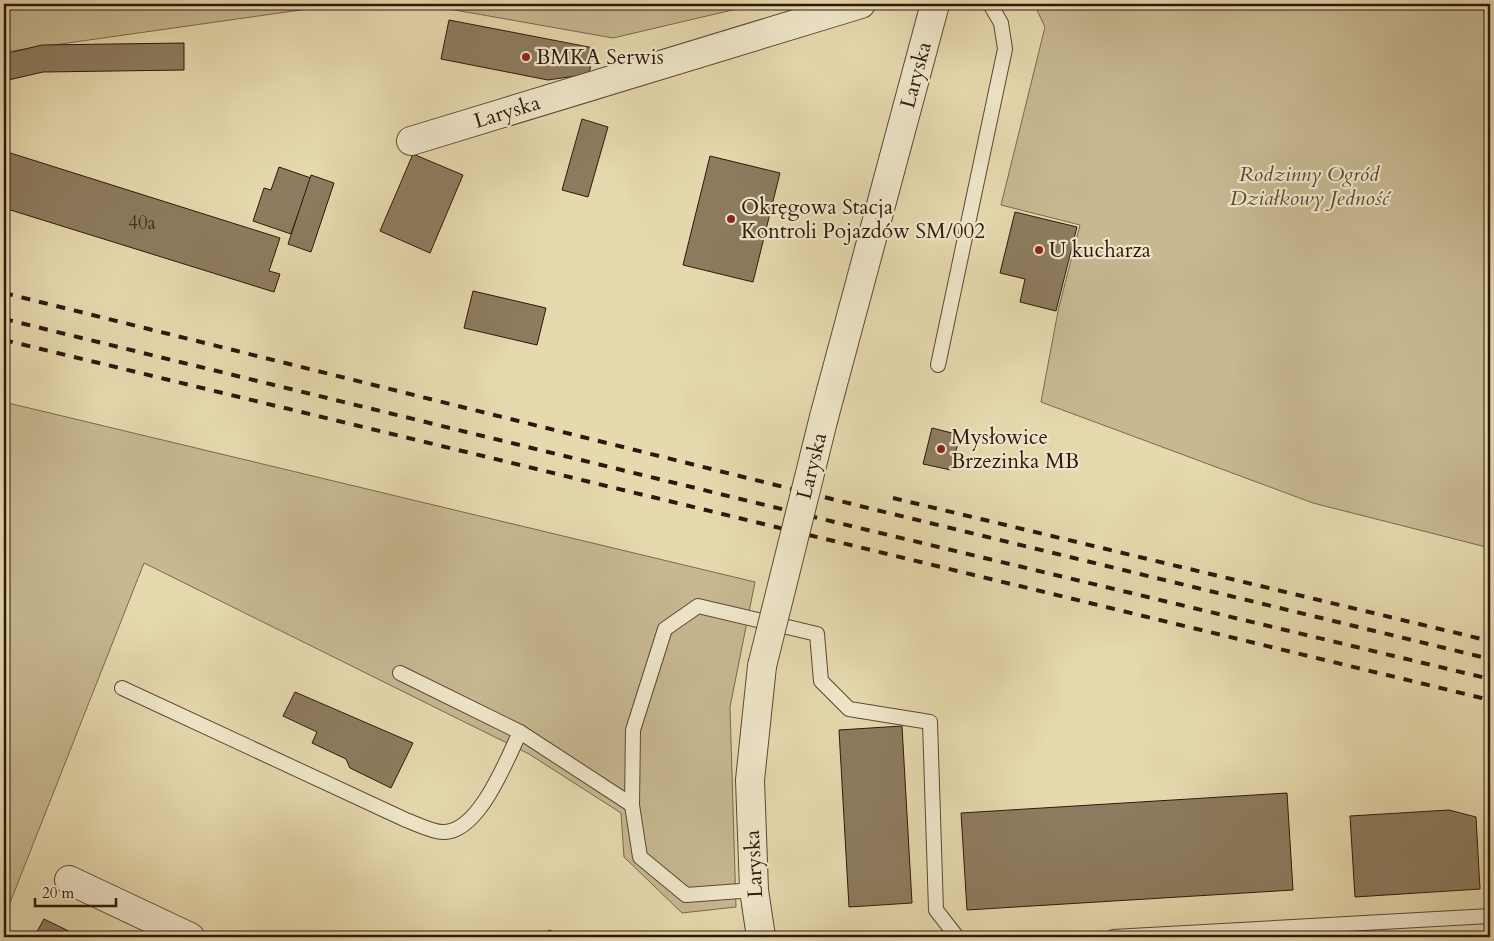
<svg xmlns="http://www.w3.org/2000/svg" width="1494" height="941" font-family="Cardo,serif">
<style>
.green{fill:#c7b892;stroke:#7a684e}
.building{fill:#8d7c5f;stroke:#2d180a}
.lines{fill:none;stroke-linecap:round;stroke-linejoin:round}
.service-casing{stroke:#5b4833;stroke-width:16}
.minor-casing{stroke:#5b4833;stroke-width:30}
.tertiary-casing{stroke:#5b4833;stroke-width:30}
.service{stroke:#efe6ca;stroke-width:14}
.minor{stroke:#efe6ca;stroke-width:28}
.tertiary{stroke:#efe6ca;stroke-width:28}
.rail{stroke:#2d180a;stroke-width:4;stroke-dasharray:9 9;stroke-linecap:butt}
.tertiary-bridge-casing{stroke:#5b4833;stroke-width:30;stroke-linecap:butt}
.tertiary-bridge{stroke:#efe6ca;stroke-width:28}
.poi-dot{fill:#8f2418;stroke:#efe6ca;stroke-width:2}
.labels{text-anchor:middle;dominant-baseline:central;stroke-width:4.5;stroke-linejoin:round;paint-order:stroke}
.number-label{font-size:19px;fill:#45311f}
.poi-label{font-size:21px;fill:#2d180a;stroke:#efe6ca;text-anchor:start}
.street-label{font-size:21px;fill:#2d180a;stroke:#efe6ca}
.park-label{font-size:21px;font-style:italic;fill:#5b4833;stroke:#efe6ca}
</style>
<rect width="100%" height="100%" fill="#e6d9ae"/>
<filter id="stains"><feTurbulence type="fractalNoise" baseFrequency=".004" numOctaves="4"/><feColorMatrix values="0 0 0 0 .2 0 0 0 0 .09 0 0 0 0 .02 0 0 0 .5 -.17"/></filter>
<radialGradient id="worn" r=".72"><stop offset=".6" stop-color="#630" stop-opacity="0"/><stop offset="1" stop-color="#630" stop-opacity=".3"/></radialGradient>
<!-- green -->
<g class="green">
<path d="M4,4H343L4,52Z"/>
<path d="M421,4H758L613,38Z"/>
<path d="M1034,4H1490V548L1313,503L1041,402L1058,311L1080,225L1001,205L1045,27Z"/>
<path d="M4,402L755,582L730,707L736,907L682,913L624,857L621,813L529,754L144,563L4,918Z"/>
</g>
<!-- building -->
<g class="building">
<path d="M449,20L594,48L589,74L548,80L441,59Z"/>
<path d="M184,43V70L43,72L4,81V54L42,45Z"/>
<path d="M582,119L608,127L588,197L562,190Z"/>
<path d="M4,151L280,238L269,271L280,274L274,292L4,208Z"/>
<path d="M413,154L463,175L430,253L380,231Z"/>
<path d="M710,156L780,173L753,282L683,265Z"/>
<path d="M279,167L311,178L291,234L253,221L264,188L271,190Z"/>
<path d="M311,175L334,183L311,252L288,244Z"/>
<path d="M1015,212L1077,227L1056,311L1020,302L1025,279L1000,273Z"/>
<path d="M473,291L546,308L537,345L464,328Z"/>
<path d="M932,428L960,435L951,470L923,464Z"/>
<path d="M295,692L413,743L391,788L350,768L346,759L312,743L317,732L283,716Z"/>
<path d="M902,726L912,903L849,907L839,730Z"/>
<path d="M1287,793L1293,890L967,910L961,813Z"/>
<path d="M1449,810L1476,817L1480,889L1355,897L1350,816Z"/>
<path d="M44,919L81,937H34Z"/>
<path d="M549,930L565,937H545Z"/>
</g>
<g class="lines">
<defs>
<g id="service">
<path d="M938,365L1005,49L1001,23L990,4"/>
<path d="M400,673L520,732L632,805"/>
<path d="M122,688L406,820C417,824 432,832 443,832C479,833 507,759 520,732"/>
<path d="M754,890L686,895L640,857L632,805L633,730L665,629L698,606L817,634L821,681L849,709L930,722L936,910L957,937"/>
<path d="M1113,937L1490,916"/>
</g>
<g id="minor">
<path d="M411,141L861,4"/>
<path d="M69,880L190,937"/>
</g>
<g id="tertiary">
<path d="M824,417L935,4"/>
<path d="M761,937L754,890L750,780L762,666"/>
</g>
</defs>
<!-- service casing -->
<use href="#service" class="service-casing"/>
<!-- minor casing -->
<use href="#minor" class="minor-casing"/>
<!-- tertiary casing -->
<use href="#tertiary" class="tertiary-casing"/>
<!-- service -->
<use href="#service" class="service"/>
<!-- minor -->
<use href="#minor" class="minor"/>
<!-- tertiary -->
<use href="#tertiary" class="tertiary"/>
<!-- rail -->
<g class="rail">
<path d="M4,293L872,509L1490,659"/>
<path d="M4,319L851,526L1490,679"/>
<path d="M4,340L1490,700"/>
<path d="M893,498L1490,641"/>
</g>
<defs>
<path id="tertiary-bridge" d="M762,666L824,417"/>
</defs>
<!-- tertiary-bridge casing -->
<use href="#tertiary-bridge" class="tertiary-bridge-casing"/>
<!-- tertiary-bridge -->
<use href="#tertiary-bridge" class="tertiary-bridge"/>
</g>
<!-- markers -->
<g class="poi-dot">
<circle cx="526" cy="57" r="5"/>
<circle cx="731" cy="219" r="5"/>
<circle cx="1039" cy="250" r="5"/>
<circle cx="941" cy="449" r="5"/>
</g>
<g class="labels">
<!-- number labels -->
<g class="number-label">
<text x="142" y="223">40a</text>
</g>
<!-- poi labels -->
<g class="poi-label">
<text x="536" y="57">BMKA Serwis</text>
<text x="741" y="207">Okręgowa Stacja<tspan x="741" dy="24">Kontroli Pojazdów SM/002</tspan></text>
<text x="1049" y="250">U kucharza</text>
<text x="951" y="437">Mysłowice<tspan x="951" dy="24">Brzezinka MB</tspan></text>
</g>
<!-- street labels -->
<g class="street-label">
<text transform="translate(916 75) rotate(-75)">Laryska</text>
<text transform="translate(507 112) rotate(-17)">Laryska</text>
<text transform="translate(812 466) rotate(-76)">Laryska</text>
<text transform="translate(754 864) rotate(-93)">Laryska</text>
</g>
<!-- park labels -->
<g class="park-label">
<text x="1309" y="174">Rodzinny Ogród<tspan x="1309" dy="24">Działkowy Jedność</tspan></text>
</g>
</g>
<!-- margin -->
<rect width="1494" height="941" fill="none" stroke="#e6d9ae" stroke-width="20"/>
<rect x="5" y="5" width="1484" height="931" fill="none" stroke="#2d180a" stroke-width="2.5"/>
<rect x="10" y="10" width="1474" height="921" fill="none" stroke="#2d180a"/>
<!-- scale -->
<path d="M35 898v8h81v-8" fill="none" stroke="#2d180a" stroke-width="2.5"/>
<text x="42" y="898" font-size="15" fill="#2d180a" stroke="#efe6ca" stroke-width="4" paint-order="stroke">20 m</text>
<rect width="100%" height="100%" filter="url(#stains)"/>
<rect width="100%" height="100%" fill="url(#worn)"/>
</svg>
